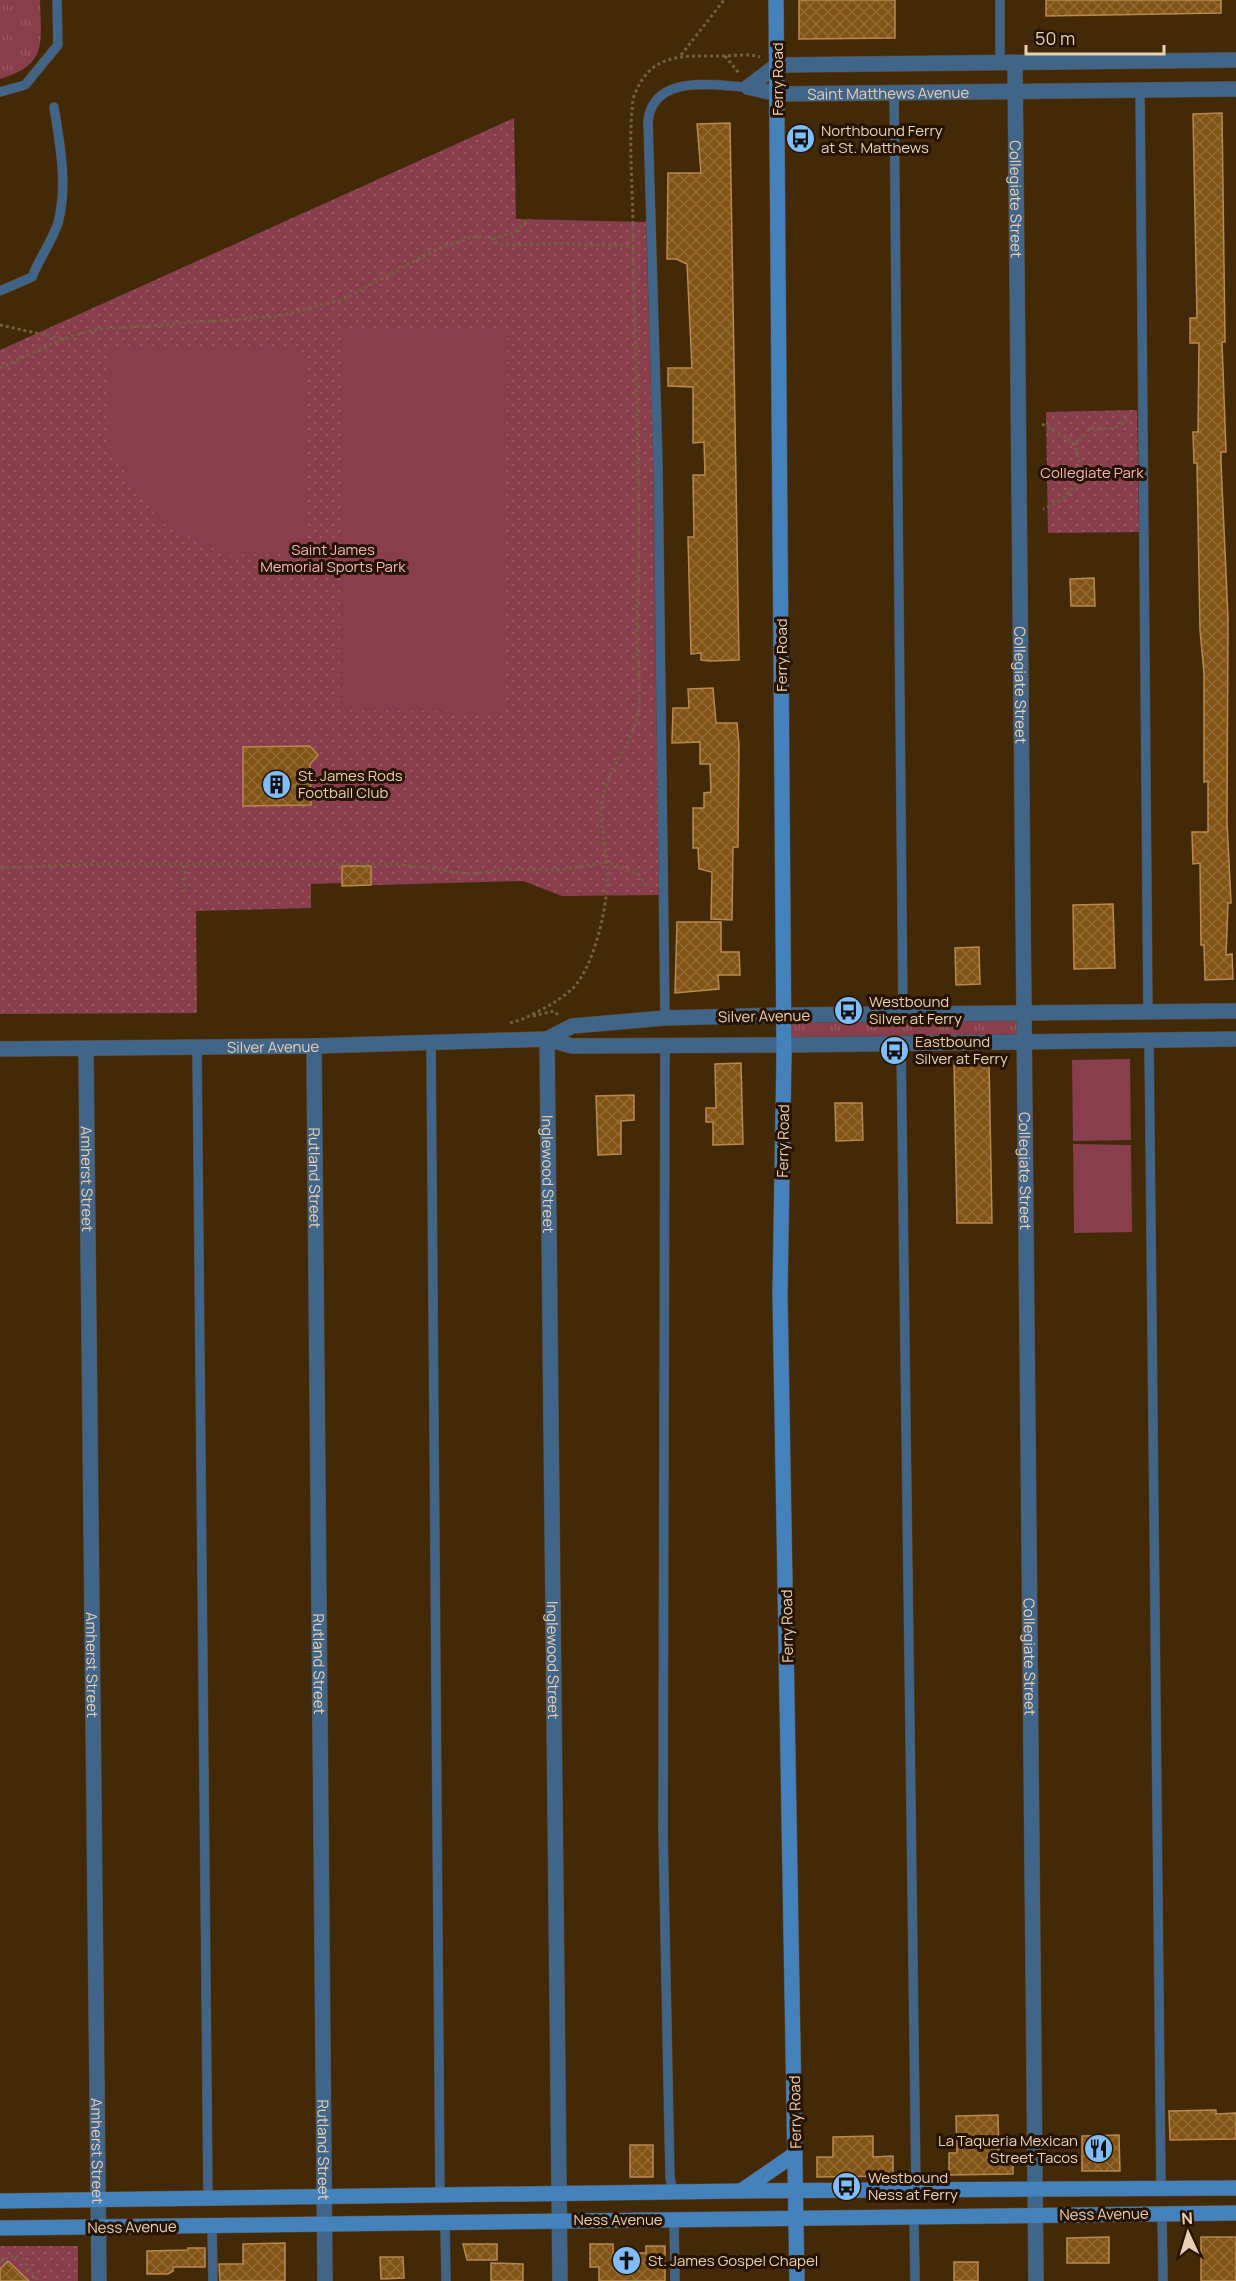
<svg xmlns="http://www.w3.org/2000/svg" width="1236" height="2281" font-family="Manrope,sans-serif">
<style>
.grass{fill:url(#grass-tufts)}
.park{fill:url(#park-dots)}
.pitch{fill:#883e4d}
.building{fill:url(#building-cross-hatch);stroke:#ba894f;stroke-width:1.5}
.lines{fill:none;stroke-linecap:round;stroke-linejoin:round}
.service-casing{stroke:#604828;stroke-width:10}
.minor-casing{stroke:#604828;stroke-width:16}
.tertiary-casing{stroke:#604828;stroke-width:16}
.secondary-casing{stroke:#604828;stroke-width:16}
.path{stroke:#765e3e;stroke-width:3;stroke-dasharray:3 3;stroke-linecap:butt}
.service{stroke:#406589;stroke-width:9}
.minor{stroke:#406589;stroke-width:15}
.tertiary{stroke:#406589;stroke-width:15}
.secondary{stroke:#4581bb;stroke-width:15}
.labels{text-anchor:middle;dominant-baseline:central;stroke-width:6;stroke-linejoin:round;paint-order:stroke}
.street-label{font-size:15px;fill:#ebd1b4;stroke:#251300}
.poi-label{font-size:15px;fill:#ebd1b4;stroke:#251300;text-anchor:start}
.park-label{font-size:15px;fill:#f6b5bf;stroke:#251300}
</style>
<defs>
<pattern id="grass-tufts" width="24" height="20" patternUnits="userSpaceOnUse" patternTransform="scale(1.5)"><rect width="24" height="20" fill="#883e4d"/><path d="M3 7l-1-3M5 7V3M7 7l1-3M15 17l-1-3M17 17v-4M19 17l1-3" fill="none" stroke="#995964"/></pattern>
<pattern id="park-dots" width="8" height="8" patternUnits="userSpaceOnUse" patternTransform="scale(1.5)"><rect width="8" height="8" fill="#883e4d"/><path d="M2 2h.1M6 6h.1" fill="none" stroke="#995964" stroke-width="1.8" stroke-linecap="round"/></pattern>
<pattern id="building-cross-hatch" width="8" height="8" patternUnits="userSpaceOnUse" patternTransform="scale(1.5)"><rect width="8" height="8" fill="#815314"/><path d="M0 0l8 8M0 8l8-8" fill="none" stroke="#936b34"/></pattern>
</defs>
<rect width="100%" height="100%" fill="#422a09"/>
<!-- grass -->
<g class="grass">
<path d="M0,0H40C41,43 48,65 0,79Z"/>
<path d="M1024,1014V1042L783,1045L784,1015Z"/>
</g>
<!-- park -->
<g class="park">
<path d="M514,118L516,219L646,222L652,226L662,895L562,896L523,881L342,886V883L311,884V908L196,911L197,1013L0,1014V350Z"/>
<path d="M1137,410L1139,532L1048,533L1046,412Z"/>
<rect x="0" y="2246" width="78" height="35"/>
</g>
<!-- pitch -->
<g class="pitch">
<path d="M342,330L507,331L504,712L339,710Z"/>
<path d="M293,347L306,358L308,552L227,555L160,522L111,452L108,348Z"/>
<path d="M1130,1059L1131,1140L1073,1141L1072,1060Z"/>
<path d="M1073,1144L1131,1145L1132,1232L1074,1233Z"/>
</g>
<!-- building -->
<g class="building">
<path d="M799,0H895V38L799,39Z"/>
<path d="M1046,0H1221V13L1046,16Z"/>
<path d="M1222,113L1225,342H1222L1226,452H1221V463L1228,618L1227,822L1231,903H1228L1226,955L1232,954L1233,979L1205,980L1204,945H1201L1200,863L1193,864L1192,832H1208V781L1204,782V673L1200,630L1197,463H1194L1193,432H1198L1199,343H1190V318H1197L1193,114Z"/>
<path d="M730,123L739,660L710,661L701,660V653L691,654L688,537H694L693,475H705L704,442L693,443V387L668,386V368H692L687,264L676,259H667L668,173H701L697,124Z"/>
<path d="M1094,578L1095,606H1071L1070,579Z"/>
<path d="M713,688L716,723H737L739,745L738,847H733L732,920L711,919L712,872L699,869L698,848H693V808H704V793L711,792L710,764H700V742L672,743L673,708H689L688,689Z"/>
<path d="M310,746L318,755L310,764L311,805L243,806V747Z"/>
<path d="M342,866H371V885L342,886Z"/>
<path d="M1113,904L1115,968L1074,969L1073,905Z"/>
<path d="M677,922H721V952H739L740,975H718L719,989L675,993Z"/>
<path d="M979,947L980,984L956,985L955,948Z"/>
<path d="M954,1061H989L992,1223H957Z"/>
<path d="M741,1063L743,1144L713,1145V1122H706V1108H716L715,1064Z"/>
<path d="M634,1095V1120L621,1121V1154L598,1155L596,1096Z"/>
<path d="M835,1103H862L863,1140L836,1141Z"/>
<path d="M1216,2110V2114L1236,2113V2139L1170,2140L1169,2111Z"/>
<path d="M998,2115L999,2156H1013V2174L949,2175V2153H957L956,2116Z"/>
<path d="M1119,2135L1120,2171H1082V2136Z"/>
<path d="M873,2136V2157L893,2156V2176L817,2177V2157H833V2137Z"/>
<rect x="630" y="2145" width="23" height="32"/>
<path d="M1109,2237V2263H1067V2238Z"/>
<rect x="1201" y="2237" width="35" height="44"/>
<path d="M285,2243V2281H220L219,2264H243V2244Z"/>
<path d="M463,2244H497V2260H467Z"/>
<path d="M590,2244H613V2253H646V2246H665V2281H599V2267H590Z"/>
<path d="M188,2248H205V2267H173V2271L168,2274H147V2251L188,2250Z"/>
<path d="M380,2257H403L404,2278L381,2279Z"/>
<path d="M8,2261L29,2281H0V2269Z"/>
<rect x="954" y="2262" width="24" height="19"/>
<path d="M491,2263L523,2264V2281H491Z"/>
</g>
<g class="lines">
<defs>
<g id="service">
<path d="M1000,0V63"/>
<path d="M1140,90L1148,1013"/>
<path d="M0,92L25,85L58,45L57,0"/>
<path d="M894,93L903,1014"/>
<path d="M0,291L32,277C39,259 52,241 58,223C68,185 60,145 54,107"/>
<path d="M665,1018L658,465L648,120C655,73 714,86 748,87"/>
<path d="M1149,1040L1161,2188"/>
<path d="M901,1043L916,2191"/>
<path d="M431,1044L440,2195"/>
<path d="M665,1045L663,1830L670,2178L673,2192"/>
<path d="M197,1047L208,2198"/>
<path d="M1162,2214L1163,2281"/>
<path d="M914,2218L915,2281"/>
<path d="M674,2219L675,2281"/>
<path d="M445,2223L446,2281"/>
<path d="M212,2225L213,2281"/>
</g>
<g id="minor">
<path id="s1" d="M1015,63L1036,2281"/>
<path id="s2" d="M547,1039L560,2281"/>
<path d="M547,1039L572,1026L665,1018L784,1015"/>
<path id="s3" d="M314,1046L325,2281"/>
<path id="s4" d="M0,1049L314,1046L547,1039L572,1046L783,1045"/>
<path id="s5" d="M86,1049L99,2281"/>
</g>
<g id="tertiary">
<path d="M748,87L777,65L1236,60"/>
<path id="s6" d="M748,87L777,94L1236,89"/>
<path d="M784,1015L1236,1011"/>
<path d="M783,1045L1236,1039"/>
</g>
<g id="secondary">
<path d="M776,0L784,1056L780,1294L797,2281"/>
<path d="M741,2191L795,2154"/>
<path d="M0,2201L741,2191L1236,2188"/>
<path d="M0,2228L1236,2213"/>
</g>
</defs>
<!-- service casing -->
<use href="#service" class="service-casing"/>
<!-- minor casing -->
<use href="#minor" class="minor-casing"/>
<!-- tertiary casing -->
<use href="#tertiary" class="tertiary-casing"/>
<!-- secondary casing -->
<use href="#secondary" class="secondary-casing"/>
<!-- path -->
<g class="path">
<path d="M681,55L724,0"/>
<path d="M725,56L739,73"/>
<path d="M493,239L516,232L529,219"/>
<path d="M0,325L63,339"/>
<path d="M0,368L63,339L93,330L279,316L344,299L439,248L476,236L493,239L500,245L560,244L633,246"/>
<path d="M1042,424L1072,441C1089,475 1076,496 1043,509"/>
<path d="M1075,445L1090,428C1104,428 1123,432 1128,415"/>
<path d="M0,868L98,864H396L472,874L505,869L559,870L607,862L638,874L649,889"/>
<path d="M184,892L186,866"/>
<path d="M533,1016L554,1011L558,1015"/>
<path d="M527,1017C543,1009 559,1001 572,989C596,966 611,894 607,862C605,841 599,821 602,800C608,766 636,741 639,706C641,679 636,652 637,624C641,493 635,361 633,229C633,186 628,142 633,99C649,52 681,56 723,56C735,56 749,53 760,57"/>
<path d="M510,1023L526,1018"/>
<path d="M0,2262L10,2256L21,2257L38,2281"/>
</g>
<!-- service -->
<use href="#service" class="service"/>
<!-- minor -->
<use href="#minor" class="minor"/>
<!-- tertiary -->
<use href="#tertiary" class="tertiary"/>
<!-- secondary -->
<use href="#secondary" class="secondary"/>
</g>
<!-- icons -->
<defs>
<symbol id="bus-disc" viewBox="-11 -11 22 22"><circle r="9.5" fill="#80bdfa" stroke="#251300"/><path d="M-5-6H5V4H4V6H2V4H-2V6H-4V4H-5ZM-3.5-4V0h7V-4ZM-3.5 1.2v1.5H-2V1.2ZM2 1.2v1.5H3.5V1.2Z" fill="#111"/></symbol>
<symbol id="building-disc" viewBox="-11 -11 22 22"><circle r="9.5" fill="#80bdfa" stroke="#251300"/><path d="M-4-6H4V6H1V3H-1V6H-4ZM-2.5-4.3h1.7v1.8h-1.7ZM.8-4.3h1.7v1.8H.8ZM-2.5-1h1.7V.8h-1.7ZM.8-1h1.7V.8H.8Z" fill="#111"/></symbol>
<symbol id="restaurant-disc" viewBox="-11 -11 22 22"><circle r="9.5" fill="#80bdfa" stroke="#251300"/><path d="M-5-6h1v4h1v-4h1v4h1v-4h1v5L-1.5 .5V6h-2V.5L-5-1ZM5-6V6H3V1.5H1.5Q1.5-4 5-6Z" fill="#111"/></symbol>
<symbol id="church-disc" viewBox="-11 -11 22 22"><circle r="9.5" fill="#80bdfa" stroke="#251300"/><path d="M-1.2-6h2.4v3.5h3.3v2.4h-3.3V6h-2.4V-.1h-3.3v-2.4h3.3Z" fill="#111"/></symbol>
</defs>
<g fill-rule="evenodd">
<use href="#bus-disc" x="784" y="122" width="33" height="33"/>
<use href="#building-disc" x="260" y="768" width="33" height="33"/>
<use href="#bus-disc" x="832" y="994" width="33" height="33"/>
<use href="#bus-disc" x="878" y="1034" width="33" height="33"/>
<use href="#restaurant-disc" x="1082" y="2132" width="33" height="33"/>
<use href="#bus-disc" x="830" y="2170" width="33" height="33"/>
<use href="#church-disc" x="610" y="2244" width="33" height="33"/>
</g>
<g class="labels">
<!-- street labels -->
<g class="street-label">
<text transform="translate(777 79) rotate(-90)">Ferry Road</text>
<text stroke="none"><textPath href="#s6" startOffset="141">Saint Matthews Avenue</textPath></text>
<text stroke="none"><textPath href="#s1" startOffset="136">Collegiate Street</textPath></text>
<text transform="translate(781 655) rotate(-90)">Ferry Road</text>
<text stroke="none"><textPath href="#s1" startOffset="622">Collegiate Street</textPath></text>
<text transform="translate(764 1016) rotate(-1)">Silver Avenue</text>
<text stroke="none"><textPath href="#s4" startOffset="273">Silver Avenue</textPath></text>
<text transform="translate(783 1141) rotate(-89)">Ferry Road</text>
<text stroke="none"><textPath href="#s1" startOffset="1108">Collegiate Street</textPath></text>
<text stroke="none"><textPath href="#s2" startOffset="135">Inglewood Street</textPath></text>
<text stroke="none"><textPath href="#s3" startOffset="132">Rutland Street</textPath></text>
<text stroke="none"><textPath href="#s5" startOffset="130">Amherst Street</textPath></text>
<text transform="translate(787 1626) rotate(-91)">Ferry Road</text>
<text stroke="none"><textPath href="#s1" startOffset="1594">Collegiate Street</textPath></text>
<text stroke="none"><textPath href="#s2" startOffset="621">Inglewood Street</textPath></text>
<text stroke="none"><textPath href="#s3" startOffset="618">Rutland Street</textPath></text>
<text stroke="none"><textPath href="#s5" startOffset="616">Amherst Street</textPath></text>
<text transform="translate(795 2112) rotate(-91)">Ferry Road</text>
<text stroke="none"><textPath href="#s3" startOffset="1104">Rutland Street</textPath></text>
<text stroke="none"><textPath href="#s5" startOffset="1102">Amherst Street</textPath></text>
<text transform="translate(1104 2214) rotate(-1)">Ness Avenue</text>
<text x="618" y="2219">Ness Avenue</text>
<text transform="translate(132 2227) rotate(-1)">Ness Avenue</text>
</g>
<!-- poi labels -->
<g class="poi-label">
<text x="821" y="130">Northbound Ferry<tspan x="821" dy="17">at St. Matthews</tspan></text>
<text x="298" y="775">St. James Rods<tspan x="298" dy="17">Football Club</tspan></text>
<text x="869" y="1001">Westbound<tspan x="869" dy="17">Silver at Ferry</tspan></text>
<text x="915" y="1041">Eastbound<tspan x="915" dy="17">Silver at Ferry</tspan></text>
<text x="1078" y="2140" text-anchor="end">La Taqueria Mexican<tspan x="1078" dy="17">Street Tacos</tspan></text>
<text x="868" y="2177">Westbound<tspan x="868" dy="17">Ness at Ferry</tspan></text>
<text x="648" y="2260">St. James Gospel Chapel</text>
</g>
<!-- park labels -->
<g class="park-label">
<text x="1092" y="472">Collegiate Park</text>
<text x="333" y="549">Saint James<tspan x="333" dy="17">Memorial Sports Park</tspan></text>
</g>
</g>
<!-- north arrow -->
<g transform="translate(1188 2233) rotate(356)" stroke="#251300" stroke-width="4.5" paint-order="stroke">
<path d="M0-4.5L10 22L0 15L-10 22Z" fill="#ebd1b4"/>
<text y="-9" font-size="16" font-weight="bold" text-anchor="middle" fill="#ebd1b4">N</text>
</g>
<!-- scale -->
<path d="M1026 45v9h138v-9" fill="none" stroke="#ebd1b4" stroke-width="3"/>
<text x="1035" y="45" font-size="18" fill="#ebd1b4" stroke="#251300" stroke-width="4.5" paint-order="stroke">50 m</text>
</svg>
